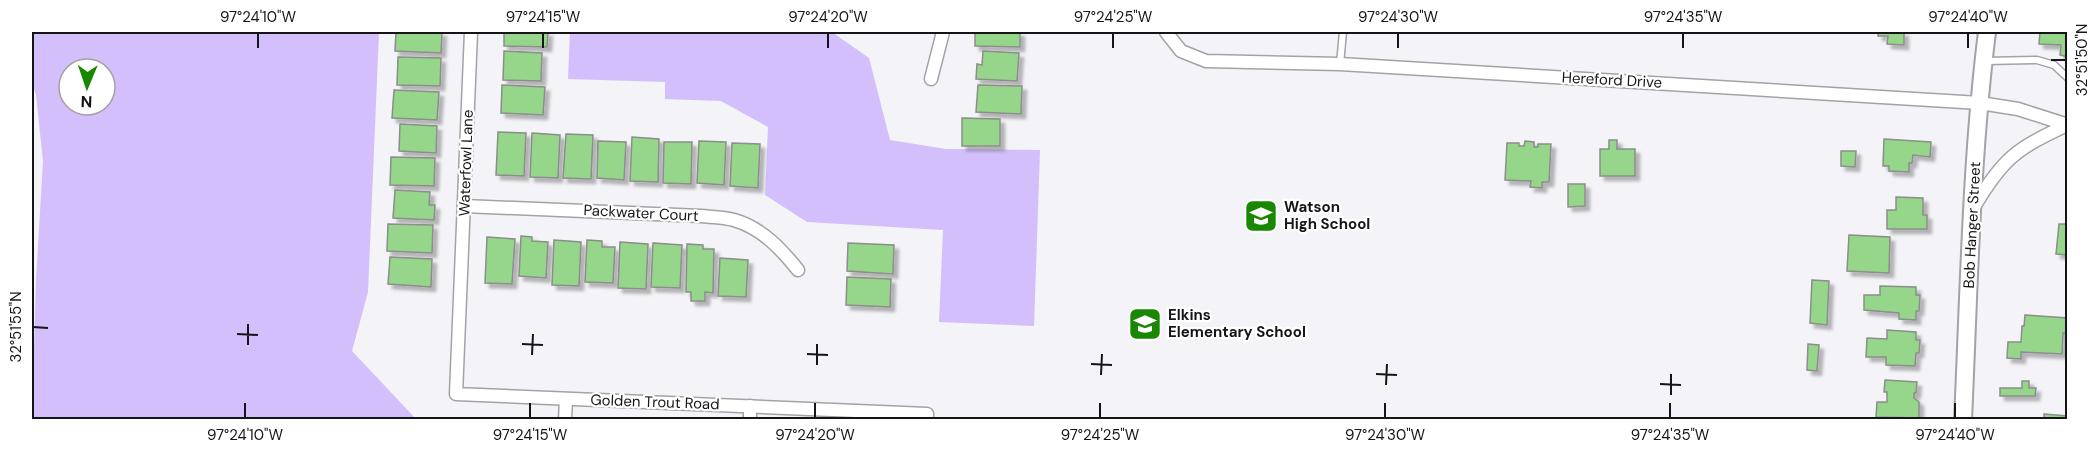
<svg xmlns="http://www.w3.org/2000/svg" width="2099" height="451" font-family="'DM Sans',sans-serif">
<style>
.green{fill:#d2bffb;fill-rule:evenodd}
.building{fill:#95d68b;stroke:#8b8e8a;stroke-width:1.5;filter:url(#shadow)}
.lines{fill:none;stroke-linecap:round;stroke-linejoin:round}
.lane-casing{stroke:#a3a2a6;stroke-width:9}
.street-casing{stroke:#a3a2a6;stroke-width:15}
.secondary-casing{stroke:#a3a2a6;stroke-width:20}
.lane{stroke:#fff;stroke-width:6}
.street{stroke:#fff;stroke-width:12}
.secondary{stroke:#fff;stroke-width:16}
.ticks{fill:none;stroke:#151416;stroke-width:2}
.labels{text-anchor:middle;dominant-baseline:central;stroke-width:4.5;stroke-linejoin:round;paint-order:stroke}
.street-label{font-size:15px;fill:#151416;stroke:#fff}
.poi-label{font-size:15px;font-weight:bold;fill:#151416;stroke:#fff;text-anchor:start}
.neatline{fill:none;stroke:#151416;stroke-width:2}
.ticks-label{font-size:15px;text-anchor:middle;fill:#151416}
</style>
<defs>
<filter id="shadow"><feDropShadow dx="4.5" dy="4.5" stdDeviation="1.5" flood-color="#0004"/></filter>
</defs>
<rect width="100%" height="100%" fill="#f4f3f7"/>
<!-- green -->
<g class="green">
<path d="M32,32H379L368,292L352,351L416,419H32L36,280L43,161L36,95L32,83ZM69,69H105V105H69Z"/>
<path d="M570,32H832L869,58L890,140L946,149L1040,150L1034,326L939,322L943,230L807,222L765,195L768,127L721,101L665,99V82L568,79Z"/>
</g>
<!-- building -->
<g class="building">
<path d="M396,32H442L441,53L395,51Z"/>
<path d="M504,32H548L547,47L504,46Z"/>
<path d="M975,32H1020V47L975,46Z"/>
<path d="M1878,32H1904V45L1887,44L1888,36H1878Z"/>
<path d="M2040,32H2068V57L2060,55L2061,45L2039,44Z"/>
<path d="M504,51L542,53L541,81L503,80Z"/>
<path d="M983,51L1019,53L1017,81L976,79L977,64L982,65Z"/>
<path d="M398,57L441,58L440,86L397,85Z"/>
<path d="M502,85L545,87L543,115L501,113Z"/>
<path d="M978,85L1022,86L1021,114L976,112Z"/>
<path d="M394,90L439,92L437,120L392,118Z"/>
<path d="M962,118L1000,119V146H962Z"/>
<path d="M400,124L437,126L436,153L399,151Z"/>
<path d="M498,132L526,133L524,176L496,175Z"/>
<path d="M532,133L560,135L558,178L530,177Z"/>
<path d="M566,134L593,135L591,179L563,178Z"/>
<path d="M632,137L659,139L658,182L630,181Z"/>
<path d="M1884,139L1931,142L1930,157L1913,155L1912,163H1909V172L1889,171V166H1883Z"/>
<path d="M1609,140H1617V149H1635V176H1600V149H1609Z"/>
<path d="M598,141L626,142L624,180L597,178Z"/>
<path d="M699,141L726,142L724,185L697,183Z"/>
<path d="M1525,141L1534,142V147H1538V144H1551L1549,182H1542V188L1530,187L1531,181L1505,180L1507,143H1519V146H1524Z"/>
<path d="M664,142H692L691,184L663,183Z"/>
<path d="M732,143L760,144L758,188L730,186Z"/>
<path d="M1841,151H1856L1855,167L1841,166Z"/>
<path d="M391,157L435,158L434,186L390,185Z"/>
<path d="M1568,184H1585V206L1568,207Z"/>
<path d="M395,190L430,192L429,205H435L434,220L393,218Z"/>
<path d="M1896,197L1923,198V215H1927V229H1887V210H1896Z"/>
<path d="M388,224L433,225L432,253L387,251Z"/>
<path d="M2059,224H2068V255L2056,254Z"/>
<path d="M1849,235L1890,237L1889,273L1847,271Z"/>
<path d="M521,236L532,237V241L548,242L546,278L519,276Z"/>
<path d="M487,237L515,239L512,284L485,283Z"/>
<path d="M554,240L581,242L579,286L552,285Z"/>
<path d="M587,240L602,241V247H615L613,283L585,282Z"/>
<path d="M620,242L648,244L646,289L618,288Z"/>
<path d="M653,243L682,245L680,288L651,287Z"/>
<path d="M848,243L894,245L893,274L847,271Z"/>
<path d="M687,244L703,245V249H714L713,293L705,292V301H691V292H686Z"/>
<path d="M390,257L432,259L431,287L388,284Z"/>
<path d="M720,258L748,260L746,297L718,296Z"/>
<path d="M847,277L891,279L890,307L846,305Z"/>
<path d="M1812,280L1829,281L1827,325L1810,323Z"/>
<path d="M1880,286L1916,287V295H1920L1919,311H1916V320L1899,319V313L1864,310V295H1880Z"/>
<path d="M2025,315L2068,318V333H2063L2062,354L2021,352V359L2007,358L2008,342H2021L2022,326H2024Z"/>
<path d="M1887,330L1916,332V340H1920L1919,353H1916L1915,366L1886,365V357H1866L1867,338L1887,339Z"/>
<path d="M1808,344L1819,345L1817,371L1807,370Z"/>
<path d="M1885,380L1917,382L1916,393H1914V398L1919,402V418L1876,417L1877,402H1887V392H1884Z"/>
<path d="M2022,381H2029V388H2036L2035,396H2000V388H2022Z"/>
<path d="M2044,414L2068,416V420H2044Z"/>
</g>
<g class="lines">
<defs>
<g id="lane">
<path d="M1985,61L2037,60L2054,65L2068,78"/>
<path d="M1340,64L1343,32"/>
</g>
<g id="street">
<path d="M471,32L456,394L927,414V420"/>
<path d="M1166,32L1181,51L1206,61L1340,64L1980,103L2018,109L2068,125"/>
<path d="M931,79L943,32"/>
<path d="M464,206L701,216C711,217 724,217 734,220C762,228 781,249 798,270"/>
<path d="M1974,207C2003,158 2016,149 2067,125"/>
<path d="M565,420L566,399"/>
<path d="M750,420V406"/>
</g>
<path id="secondary" d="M1963,420C1969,290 1971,160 1987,32"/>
</defs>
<!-- lane casing -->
<use href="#lane" class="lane-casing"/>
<!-- street casing -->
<use href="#street" class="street-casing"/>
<!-- secondary casing -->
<use href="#secondary" class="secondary-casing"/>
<!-- lane -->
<use href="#lane" class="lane"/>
<!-- street -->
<use href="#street" class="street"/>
<!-- secondary -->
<use href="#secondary" class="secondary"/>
</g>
<!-- ticks -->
<path class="ticks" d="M258,48V33M543,48V33M828,48V33M1113,48V33M1398,48V33M1683,48V33M1968,48V33M2051,60H2066M33,327L48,328M237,334L258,335M522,344L543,345M248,345V324M807,354L828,355M532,355L533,334M1091,364L1112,365M817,365V344M1376,374L1397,375M1101,375L1102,354M1660,384L1681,385M1386,385L1387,364M1671,395V374M245,418V403M530,418V403M815,418V403M1100,418V403M1385,418V403M1670,418V403M1955,418V403"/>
<!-- icons -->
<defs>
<symbol id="school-square" viewBox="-11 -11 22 22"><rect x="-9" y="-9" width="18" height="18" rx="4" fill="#198701" stroke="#fff"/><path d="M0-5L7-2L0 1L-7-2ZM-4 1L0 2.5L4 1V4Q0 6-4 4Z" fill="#fff"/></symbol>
</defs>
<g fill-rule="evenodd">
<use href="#school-square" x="1242" y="197" width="38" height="38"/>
<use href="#school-square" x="1126" y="305" width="38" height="38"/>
</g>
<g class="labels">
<!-- street labels -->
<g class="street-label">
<text transform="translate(1612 80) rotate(3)">Hereford Drive</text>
<text transform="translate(466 163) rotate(-88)">Waterfowl Lane</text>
<text transform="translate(641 213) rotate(3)">Packwater Court</text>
<text transform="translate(1972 225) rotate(-87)">Bob Hanger Street</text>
<text transform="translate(655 402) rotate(2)">Golden Trout Road</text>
</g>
<!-- poi labels -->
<g class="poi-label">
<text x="1284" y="207">Watson<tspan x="1284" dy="17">High School</tspan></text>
<text x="1168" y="315">Elkins<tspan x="1168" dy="17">Elementary School</tspan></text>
</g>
</g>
<!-- border -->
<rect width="2099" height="451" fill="none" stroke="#ffffff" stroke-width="66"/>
<!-- north arrow -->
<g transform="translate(87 87) rotate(182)"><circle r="28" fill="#ffffff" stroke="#a1a1a2" stroke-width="1.5"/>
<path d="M0-4.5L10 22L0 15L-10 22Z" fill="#198701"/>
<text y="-9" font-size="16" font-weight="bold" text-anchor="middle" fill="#151416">N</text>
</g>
<rect x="33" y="33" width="2033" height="385" class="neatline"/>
<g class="ticks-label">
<text x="258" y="22">97°24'10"W</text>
<text x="543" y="22">97°24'15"W</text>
<text x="828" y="22">97°24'20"W</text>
<text x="1113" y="22">97°24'25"W</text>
<text x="1398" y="22">97°24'30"W</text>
<text x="1683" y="22">97°24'35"W</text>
<text x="1968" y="22">97°24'40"W</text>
<text transform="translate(2082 60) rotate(-90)" y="5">32°51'50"N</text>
<text transform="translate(16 327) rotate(-90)" y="5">32°51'55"N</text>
<text x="245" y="440">97°24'10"W</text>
<text x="530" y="440">97°24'15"W</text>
<text x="815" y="440">97°24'20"W</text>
<text x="1100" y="440">97°24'25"W</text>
<text x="1385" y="440">97°24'30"W</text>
<text x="1670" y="440">97°24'35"W</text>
<text x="1955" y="440">97°24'40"W</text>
</g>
</svg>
